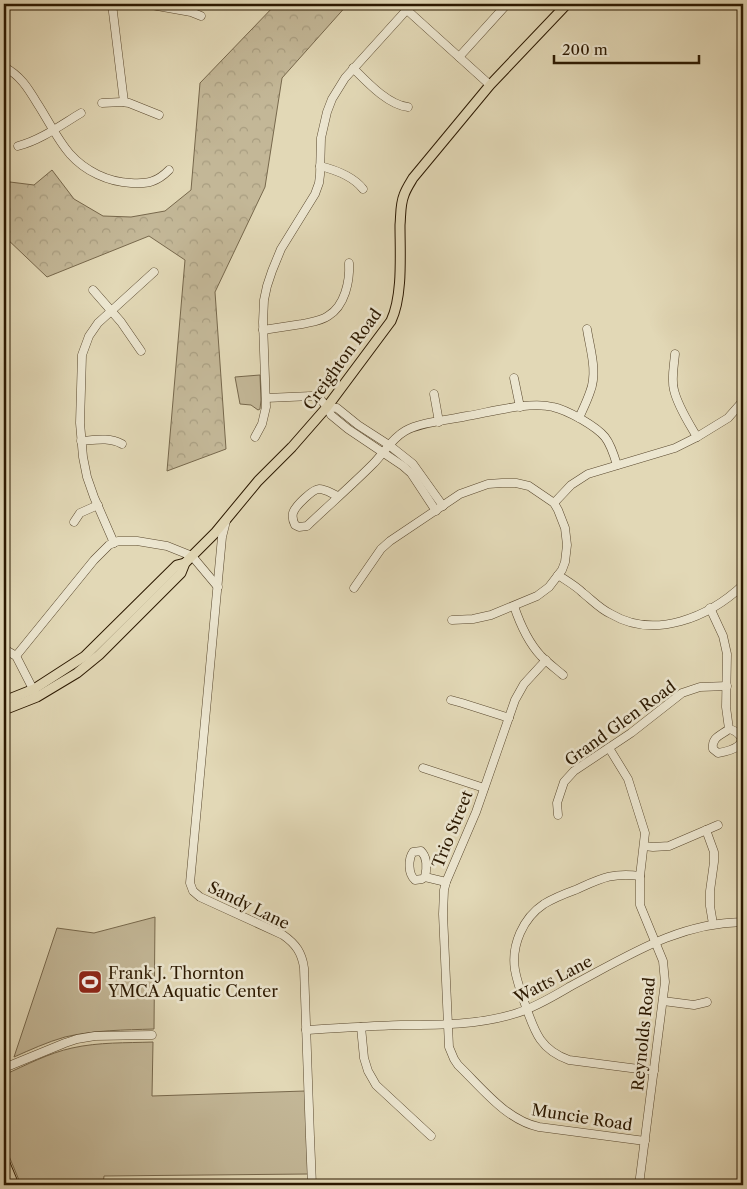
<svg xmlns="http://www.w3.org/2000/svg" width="747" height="1189" font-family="'Libre Caslon Text',serif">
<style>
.green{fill:#c3b797;stroke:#77684c}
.forest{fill:url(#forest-crowns);stroke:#77684c}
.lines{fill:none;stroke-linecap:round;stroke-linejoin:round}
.stream{stroke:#746448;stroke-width:1}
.minor-casing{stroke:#59482e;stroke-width:9}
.major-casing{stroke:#2b1800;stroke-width:11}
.minor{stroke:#ece6d0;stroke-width:8}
.major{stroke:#e2d8b6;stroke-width:9}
.labels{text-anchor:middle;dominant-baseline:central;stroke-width:5;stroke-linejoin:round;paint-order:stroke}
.street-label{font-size:16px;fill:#2b1800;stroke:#ece6d0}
.poi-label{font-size:16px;fill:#2b1800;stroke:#ece6d0;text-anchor:start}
</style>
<defs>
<pattern id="forest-crowns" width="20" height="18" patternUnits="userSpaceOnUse" patternTransform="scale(1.25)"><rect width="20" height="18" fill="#c3b797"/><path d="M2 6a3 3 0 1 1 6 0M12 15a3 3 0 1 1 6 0" fill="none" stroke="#a89d80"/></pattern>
</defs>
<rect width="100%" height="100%" fill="#e2d8b6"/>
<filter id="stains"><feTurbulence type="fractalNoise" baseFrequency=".004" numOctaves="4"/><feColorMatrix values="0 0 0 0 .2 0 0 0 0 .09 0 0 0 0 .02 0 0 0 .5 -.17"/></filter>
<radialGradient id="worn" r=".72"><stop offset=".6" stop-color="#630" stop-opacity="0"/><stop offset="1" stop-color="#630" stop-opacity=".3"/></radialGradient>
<!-- green -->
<g class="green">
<path d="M260,375L261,400L260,409L258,410L251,405L240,404L235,377Z"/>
<path d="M155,917L154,1029C124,1030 94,1030 65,1037C47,1042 30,1050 14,1057L57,928L94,933Z"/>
<path d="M153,1042L152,1096L305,1091L308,1174L104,1176L103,1185H21L4,1144V1075C26,1065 49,1053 72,1048C99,1042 126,1043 153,1042Z"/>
</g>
<!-- forest -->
<path class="forest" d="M276,4H348L282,78L265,187L215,292L226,449L167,471L185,260L149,236L47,277L4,236V175L10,182L34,185L52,170L74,199L103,216L131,217L165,211L191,190L200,83Z"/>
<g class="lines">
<!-- stream -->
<path class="stream" d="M4,1091L6,1128L4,1132"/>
<defs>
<g id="minor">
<path d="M112,4L124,102"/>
<path d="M146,4L191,12L201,16"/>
<path d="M407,10L490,85"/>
<path d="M459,57L507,4"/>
<path d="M4,67C20,75 28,88 37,103C47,118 58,141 70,154C85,171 108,182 131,183C148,184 157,182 169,170"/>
<path d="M353,68C367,82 388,105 408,107"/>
<path d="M102,103L122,102L129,103L159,115"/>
<path d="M18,146C41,140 61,125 81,113"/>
<path d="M320,166C336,170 353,176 363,189"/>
<path d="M93,290L121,322L141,351"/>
<path d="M263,330C276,328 289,326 302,324C311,322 321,321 328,316C345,306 350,281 349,263"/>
<path d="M675,354C674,366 671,379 674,390C678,407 689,423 697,437"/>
<path d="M514,378L520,407"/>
<path d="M434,394L439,422"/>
<path d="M266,398L312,396L321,400L327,407L331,415L348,429L403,466L411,473L436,511"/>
<path d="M327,407L337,408L358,425L389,445L413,464L443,506"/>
<path d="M579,418C583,409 587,401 590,392C598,372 590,349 587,329"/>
<path d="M255,437L262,424L266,407L263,322L264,300L267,286L272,271L281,249L315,194L319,183L320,175L321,138L327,112L332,99L345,78L412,4"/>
<path d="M81,441C95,440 109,437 122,444"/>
<path d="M338,496C332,494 326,489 319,489C313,489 295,506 293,513C292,517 293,521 295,525L299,527L307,526C329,505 352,485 373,464C384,453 391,439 405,431C420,422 449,420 467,416C491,412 530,401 553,407C563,409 572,414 581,419C605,433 609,438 617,465"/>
<path d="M554,503L571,485L588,474L675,448L697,437L728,418L743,401"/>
<path d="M226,521L222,537L190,883L193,891L200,897L283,935C296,944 302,953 304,968L310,1137L312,1185"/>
<path d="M74,522L80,513L98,505"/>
<path d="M114,543L94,497L87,477L83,457L80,423L82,355L89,336L98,323L154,272"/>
<path d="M558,575C567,581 576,586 583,593C592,600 600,609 611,614C655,640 709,617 743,585"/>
<path d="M354,588L381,549L390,541L460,494L488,484L502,483H516L529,486L554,503L558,510L565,528L567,545L565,562L562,570L549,587L537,596L491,615L473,619L452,620"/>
<path d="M514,606C520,624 528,642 541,656C548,663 556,669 563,675"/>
<path d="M710,608L723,636L727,654L726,707L729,729C737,731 747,739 738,746C733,750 724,752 718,753L713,749C711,737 722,735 729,729"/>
<path d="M4,649L16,656L35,693"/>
<path d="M16,656L94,560L109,545L118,541H137L167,546L192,556L218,587"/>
<path d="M546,660L524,684L515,700L476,812L446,882L444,890L443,914L449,1047L454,1059L458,1065C482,1088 506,1120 539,1127L645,1141"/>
<path d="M451,700L462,703L509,718"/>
<path d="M609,748L628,779L645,833L640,876V905L663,961L665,982L639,1185"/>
<path d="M423,768L484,788"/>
<path d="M558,815L557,803L564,782L574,771L631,733L682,693L700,687L727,686"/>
<path d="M706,830L714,852V862L710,891V906L713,924"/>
<path d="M644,846L653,847L669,846L718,825"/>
<path d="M640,876C612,872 600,879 575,890C564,894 554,898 544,904C523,918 511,945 515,970C517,982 522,995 526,1007C535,1033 541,1050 569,1060L654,1071"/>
<path d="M425,877C427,868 428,858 421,851L413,852C408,859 408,874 415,880L422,879L425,877L446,882"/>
<path d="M663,1001L694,1005L707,1002"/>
<path d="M361,1027L364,1058L368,1071L376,1085L431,1136"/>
<path d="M306,1030C338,1028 369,1026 401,1025C440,1025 479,1025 517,1013C536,1007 554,996 571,986C628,956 677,923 743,922"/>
<path d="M4,1068L65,1043L77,1039L95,1036L152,1035"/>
</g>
<g id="major">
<path d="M4,701L34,689L85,656L177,565L185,563"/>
<path d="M4,710L37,697L77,673L99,655L181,573L185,563L215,533L258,481L292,447L327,407L391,321C403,296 400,254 400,225C401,215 400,205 404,195C406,189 410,183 413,178L490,85L567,4"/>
<path d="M4,1161L14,1185"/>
</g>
</defs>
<!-- minor casing -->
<use href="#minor" class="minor-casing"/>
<!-- major casing -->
<use href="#major" class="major-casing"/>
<!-- minor -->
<use href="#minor" class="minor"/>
<!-- major -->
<use href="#major" class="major"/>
</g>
<!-- icons -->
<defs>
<symbol id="stadium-square" viewBox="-11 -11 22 22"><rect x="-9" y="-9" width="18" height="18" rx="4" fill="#8f2418" stroke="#ece6d0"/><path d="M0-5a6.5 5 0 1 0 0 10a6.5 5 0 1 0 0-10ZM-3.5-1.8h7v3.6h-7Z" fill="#fff"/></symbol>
</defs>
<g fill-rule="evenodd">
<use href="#stadium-square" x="76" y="968" width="28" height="28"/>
</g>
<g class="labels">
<!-- street labels -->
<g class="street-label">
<text transform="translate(342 359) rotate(-54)">Creighton Road</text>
<text transform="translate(620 723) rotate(-36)">Grand Glen Road</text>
<text transform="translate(452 829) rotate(-68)">Trio Street</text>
<text transform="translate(249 905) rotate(26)">Sandy Lane</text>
<text transform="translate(553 979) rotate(-27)">Watts Lane</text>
<text transform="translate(643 1034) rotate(-84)">Reynolds Road</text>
<text transform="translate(582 1117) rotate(9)">Muncie Road</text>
</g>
<!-- poi labels -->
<g class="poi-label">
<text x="108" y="973">Frank J. Thornton<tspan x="108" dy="18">YMCA Aquatic Center</tspan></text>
</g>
</g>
<!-- margin -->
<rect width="747" height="1189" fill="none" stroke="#e2d8b6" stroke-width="20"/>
<rect x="5" y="5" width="737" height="1179" fill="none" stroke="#2b1800" stroke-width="2.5"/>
<rect x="10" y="10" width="727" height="1169" fill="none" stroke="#2b1800"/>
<!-- scale -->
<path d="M554 55v8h145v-8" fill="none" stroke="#2b1800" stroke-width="2.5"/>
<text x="562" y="55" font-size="15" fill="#2b1800" stroke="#ece6d0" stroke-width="4" paint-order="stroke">200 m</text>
<rect width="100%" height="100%" filter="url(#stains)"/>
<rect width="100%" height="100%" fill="url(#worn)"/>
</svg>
